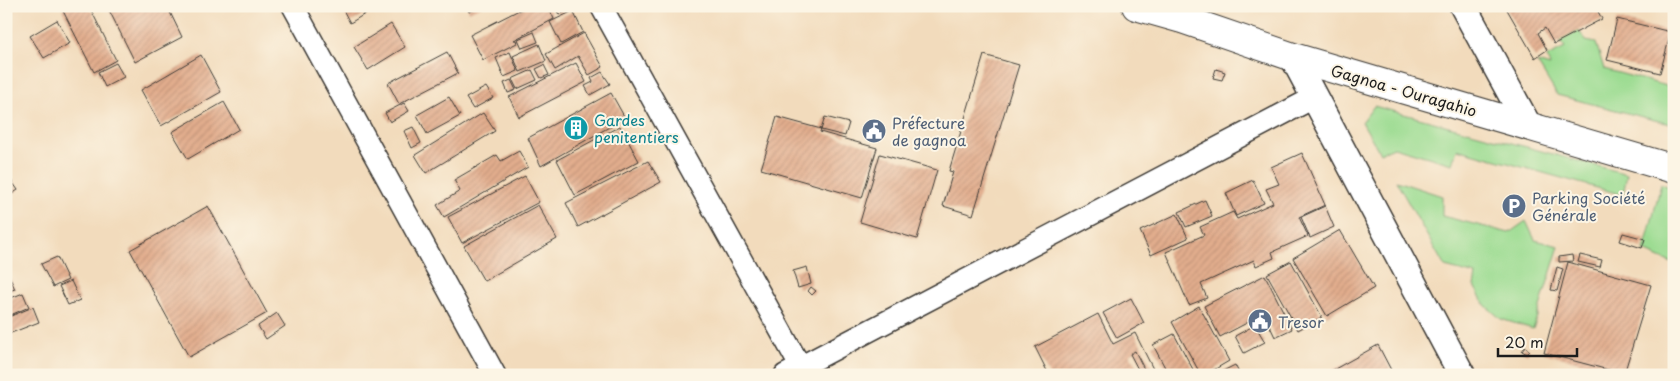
<svg xmlns="http://www.w3.org/2000/svg" width="1680" height="381" font-family="'Playpen Sans',sans-serif">
<style>
.grass{fill:#9cdc92;stroke:#5c7c57}
.building{fill:url(#building-hatch)}
.lines{fill:none;stroke-linecap:round;stroke-linejoin:round}
.minor-casing{stroke:#3c3934;stroke-width:24}
.tertiary-casing{stroke:#3c3934;stroke-width:29}
.secondary-casing{stroke:#3c3934;stroke-width:30}
.minor{stroke:#fff;stroke-width:21}
.tertiary{stroke:#fff;stroke-width:26}
.secondary{stroke:#fff;stroke-width:28}
.labels{text-anchor:middle;dominant-baseline:central;stroke-width:4;stroke-linejoin:round;paint-order:stroke}
.street-label{font-size:15px;fill:#1c1c1c;stroke:#fcf5e5}
.culture-label{font-size:15px;fill:#0d838f;stroke:#fcf5e5;text-anchor:start}
.service-label{font-size:15px;fill:#4e5e75;stroke:#fcf5e5;text-anchor:start}
</style>
<defs>
<pattern id="building-hatch" width="6" height="6" patternUnits="userSpaceOnUse" patternTransform="scale(1.25)"><rect width="6" height="6" fill="#e2ad8d"/><path d="M-1 1l2-2M0 6l6-6M5 7l2-2" fill="none" stroke="#c19479"/></pattern>
</defs>
<rect width="100%" height="100%" fill="#fcf5e5"/>
<filter id="ink" filterUnits="userSpaceOnUse"><feTurbulence type="fractalNoise" baseFrequency=".02" numOctaves="2"/><feDisplacementMap in="SourceGraphic" scale="10" xChannelSelector="R" yChannelSelector="G"/><feConvolveMatrix kernelMatrix="1 2 1 2 8 2 1 2 1" color-interpolation-filters="sRGB"/></filter>
<filter id="wash" filterUnits="userSpaceOnUse"><feTurbulence type="fractalNoise" baseFrequency=".0096" numOctaves="4" result="noise"/><feDisplacementMap in="SourceGraphic" scale="20" xChannelSelector="R" yChannelSelector="G"/><feGaussianBlur stdDeviation="1.12" result="paint"/><feColorMatrix in="noise" values="0 0 0 0 0 0 0 0 0 0 0 0 0 0 0 0 0 1.4 0 .05"/><feComposite in="paint" operator="in"/></filter>
<g filter="url(#wash)">
<rect width="100%" height="100%" fill="#f2dbbc"/>
<!-- grass -->
<g class="grass">
<path d="M1579,31L1586,41L1596,43L1604,69L1674,88V125L1557,95L1537,62L1550,66L1547,57L1565,48L1559,41Z"/>
<path d="M1374,106L1627,174L1623,195L1457,149L1452,164L1394,147L1380,153L1362,122Z"/>
<path d="M1396,181L1442,196V216L1509,233L1526,221L1535,240L1559,246L1533,329L1501,319L1485,305L1474,286L1476,275L1445,267Z"/>
<path d="M1661,184L1674,188V264L1644,251Z"/>
</g>
<g id="blocks">
<!-- building -->
<g class="building">
<path d="M67,6H89L116,60L94,72L62,9Z"/>
<path d="M107,6H167L182,37L135,62Z"/>
<path d="M341,6H378L350,23Z"/>
<path d="M467,6H482L469,12Z"/>
<path d="M527,6H548L554,19L514,40H516L517,43L483,60L470,35Z"/>
<path d="M555,6H571L572,8L559,15Z"/>
<path d="M1505,6H1595L1602,19L1554,44L1545,28L1538,33L1547,50L1535,58Z"/>
<path d="M573,11L583,32L561,44L550,22Z"/>
<path d="M1617,19L1671,32L1660,73L1607,60Z"/>
<path d="M57,20L70,43L44,58L30,36Z"/>
<path d="M391,24L405,47L368,70L354,47Z"/>
<path d="M534,32L538,42L522,48L518,39Z"/>
<path d="M584,33L603,67L589,75L578,56L555,70L546,54Z"/>
<path d="M539,44L546,61L520,72L513,56Z"/>
<path d="M447,52L458,73L399,104L388,83Z"/>
<path d="M510,52L518,71L504,77L496,58Z"/>
<path d="M201,55L221,92L161,126L141,90Z"/>
<path d="M984,55L1019,65L973,215L943,206L953,172L949,171Z"/>
<path d="M116,63L124,77L105,87L98,72Z"/>
<path d="M576,63L586,82L519,117L509,97Z"/>
<path d="M544,65L549,75L541,78L536,69Z"/>
<path d="M1216,69L1225,72L1222,80L1213,78Z"/>
<path d="M532,70L537,80L517,89L512,79Z"/>
<path d="M602,72L610,84L590,95L585,86L593,82L591,78Z"/>
<path d="M511,80L516,90L508,93L504,83Z"/>
<path d="M486,87L493,98L473,109L466,98Z"/>
<path d="M611,93L625,118L541,166L528,138Z"/>
<path d="M449,97L460,116L427,134L417,115Z"/>
<path d="M224,102L239,129L188,159L172,132Z"/>
<path d="M404,103L409,111L390,122L385,113Z"/>
<path d="M483,113L495,131L426,173L415,155Z"/>
<path d="M777,117L821,129L820,132L877,148L862,198L761,169Z"/>
<path d="M825,117L849,123L845,136L821,130Z"/>
<path d="M620,126L639,161L575,195L557,160Z"/>
<path d="M413,127L421,143L412,148L404,131Z"/>
<path d="M519,151L528,167L444,217L437,205L460,191L454,180L497,155L501,161Z"/>
<path d="M1302,153L1325,205L1299,217L1308,236L1272,252L1274,258L1256,266L1254,260L1201,284L1207,298L1189,305L1166,252L1204,235L1200,227L1233,212L1237,219L1273,203L1266,189L1279,184L1271,167Z"/>
<path d="M880,154L937,170L917,239L860,222Z"/>
<path d="M648,161L661,182L578,227L566,203Z"/>
<path d="M6,173L18,190L6,198Z"/>
<path d="M525,176L539,202L462,243L448,217Z"/>
<path d="M1253,180L1264,203L1236,216L1226,193Z"/>
<path d="M1205,200L1212,216L1186,227L1179,212Z"/>
<path d="M538,205L557,239L484,281L464,246Z"/>
<path d="M208,206L267,313L189,357L130,250Z"/>
<path d="M1325,206L1334,227L1310,238L1301,217Z"/>
<path d="M1177,214L1188,238L1151,255L1140,231Z"/>
<path d="M1340,230L1374,288L1327,316L1293,258Z"/>
<path d="M1623,233L1645,239L1642,248L1620,241Z"/>
<path d="M1572,255L1573,261L1559,262V257Z"/>
<path d="M1580,255L1602,260L1600,267L1578,262Z"/>
<path d="M57,257L68,280L53,287L41,264Z"/>
<path d="M1291,261L1322,317L1298,330L1267,274Z"/>
<path d="M1568,262L1651,285L1624,374L1544,353Z"/>
<path d="M807,267L811,284L798,288L793,271Z"/>
<path d="M1557,267L1563,269L1557,291L1551,290Z"/>
<path d="M8,274L15,289L6,292V275Z"/>
<path d="M1265,275L1292,329L1275,337L1264,314L1220,337L1204,306Z"/>
<path d="M71,281L80,300L68,305L59,286Z"/>
<path d="M811,287L816,291L812,295L808,291Z"/>
<path d="M23,293L29,307L6,317V300Z"/>
<path d="M1131,298L1144,323L1117,338L1103,313Z"/>
<path d="M1199,306L1229,361L1205,375H1201L1172,322Z"/>
<path d="M33,307L39,322L6,335V318Z"/>
<path d="M277,313L285,326L266,339L258,326Z"/>
<path d="M1098,314L1113,344L1135,333L1156,375H1147L1135,351L1130,354L1141,375H1049L1035,347Z"/>
<path d="M1255,325L1265,342L1244,353L1235,336Z"/>
<path d="M1174,334L1196,375H1169L1153,345Z"/>
<path d="M1378,345L1391,370L1383,375H1324Z"/>
<path d="M1525,347L1530,351L1527,354L1522,351Z"/>
<path d="M1235,365L1240,375H1215Z"/>
</g>
</g>
</g>
<g filter="url(#ink)">
<use href="#blocks" fill-opacity="0" stroke="#3c3934" stroke-width="1"/>
<g class="lines">
<defs>
<g id="minor">
<path d="M293,6L495,375"/>
<path d="M601,6L805,375"/>
<path d="M785,375L1315,97"/>
</g>
<g id="tertiary">
<path d="M1463,6L1529,127"/>
<path d="M1293,57L1462,375"/>
</g>
<path id="secondary" d="M1136,6L1182,19L1293,57L1674,169"/>
</defs>
<!-- minor casing -->
<use href="#minor" class="minor-casing"/>
<!-- tertiary casing -->
<use href="#tertiary" class="tertiary-casing"/>
<!-- secondary casing -->
<use href="#secondary" class="secondary-casing"/>
<!-- minor -->
<use href="#minor" class="minor"/>
<!-- tertiary -->
<use href="#tertiary" class="tertiary"/>
<!-- secondary -->
<use href="#secondary" class="secondary"/>
</g>
</g>
<!-- icons -->
<defs>
<symbol id="building-disc" viewBox="-11 -11 22 22"><circle r="9.5" fill="#0f9aa8" stroke="#fcf5e5"/><path d="M-4-6H4V6H1V3H-1V6H-4ZM-2.5-4.3h1.7v1.8h-1.7ZM.8-4.3h1.7v1.8H.8ZM-2.5-1h1.7V.8h-1.7ZM.8-1h1.7V.8H.8Z" fill="#fff"/></symbol>
<symbol id="civic-disc" viewBox="-11 -11 22 22"><circle r="9.5" fill="#5c6f8a" stroke="#fcf5e5"/><path d="M-.6-6.5H3V-4.5H.6V-3L4-1V1h2V6H-6V1h2V-1L-.6-3ZM-1.2 2.5V6h2.4V2.5Z" fill="#fff"/></symbol>
<symbol id="parking-disc" viewBox="-11 -11 22 22"><circle r="9.5" fill="#5c6f8a" stroke="#fcf5e5"/><path d="M-3.5-5.5H1a3.5 3.5 0 0 1 0 7H-1V5.5H-3.5ZM-1-3.4V-.6H.8a1.4 1.4 0 0 0 0-2.8Z" fill="#fff"/></symbol>
</defs>
<g fill-rule="evenodd">
<use href="#building-disc" x="562" y="114" width="28" height="28"/>
<use href="#civic-disc" x="860" y="117" width="28" height="28"/>
<use href="#parking-disc" x="1500" y="192" width="28" height="28"/>
<use href="#civic-disc" x="1246" y="307" width="28" height="28"/>
</g>
<g class="labels">
<!-- street labels -->
<g class="street-label">
<text transform="translate(1404 90) rotate(16)">Gagnoa - Ouragahio</text>
</g>
<!-- culture labels -->
<g class="culture-label">
<text x="594" y="119">Gardes<tspan x="594" dy="17">penitentiers</tspan></text>
</g>
<!-- service labels -->
<g class="service-label">
<text x="892" y="122">Préfecture<tspan x="892" dy="17">de gagnoa</tspan></text>
<text x="1532" y="197">Parking Société<tspan x="1532" dy="17">Générale</tspan></text>
<text x="1278" y="321">Tresor</text>
</g>
</g>
<!-- margin -->
<rect width="1680" height="381" fill="none" stroke="#fcf5e5" stroke-width="25"/>
<!-- scale -->
<path d="M1498 348v8h79v-8" fill="none" stroke="#1c1c1c" stroke-width="2.5"/>
<text x="1505" y="348" font-size="15" fill="#1c1c1c" stroke="#fcf5e5" stroke-width="4" paint-order="stroke">20 m</text>
</svg>
